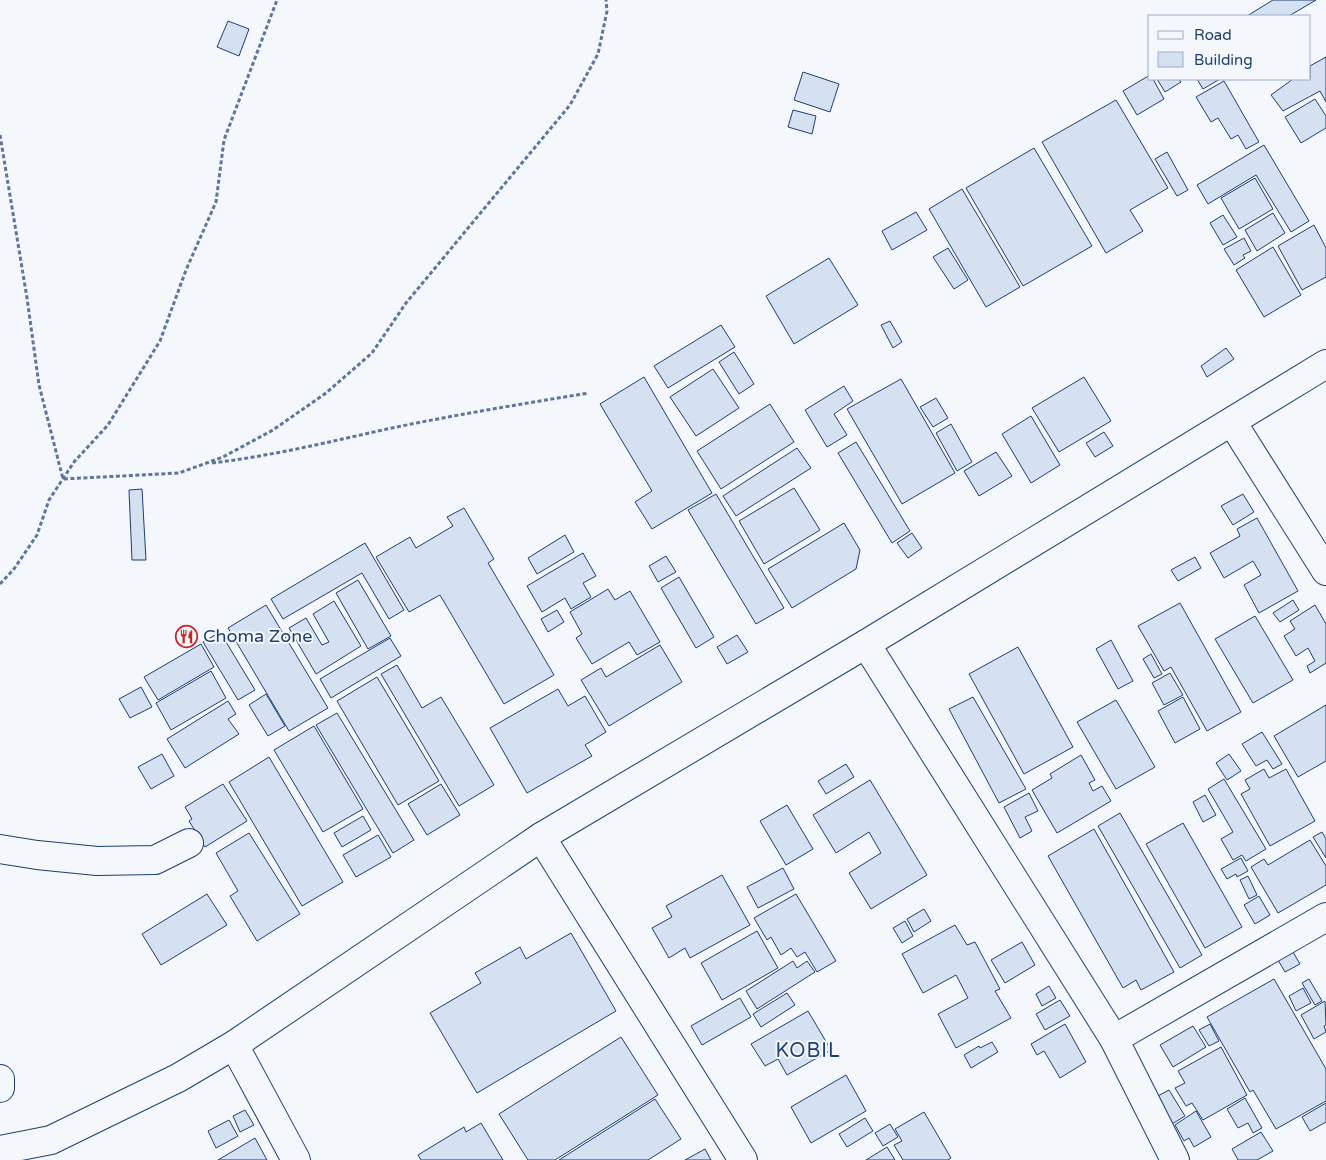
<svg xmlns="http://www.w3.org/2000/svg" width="1326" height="1160" font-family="'Varela Round',sans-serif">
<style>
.building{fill:#d5e0f0;stroke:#1d3f73}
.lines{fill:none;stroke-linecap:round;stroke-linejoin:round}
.minor-casing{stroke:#1d3f73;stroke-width:30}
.primary-casing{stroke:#1d3f73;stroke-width:30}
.path{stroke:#5e769c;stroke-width:3;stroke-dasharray:4 2.5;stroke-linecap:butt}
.minor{stroke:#f4f7fb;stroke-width:28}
.primary{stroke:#f4f7fb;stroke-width:28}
.labels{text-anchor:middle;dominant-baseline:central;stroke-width:4;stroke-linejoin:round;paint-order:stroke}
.poi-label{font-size:18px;fill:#1d3f73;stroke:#f4f7fb;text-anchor:start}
.quarter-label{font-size:20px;letter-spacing:1px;fill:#1d3f73;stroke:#f4f7fb}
</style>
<rect width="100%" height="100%" fill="#f4f7fb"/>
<!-- building -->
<g class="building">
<path d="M1273,0H1316L1289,16H1247Z"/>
<path d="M228,21L249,29L239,56L217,47Z"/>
<path d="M1326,57V102L1320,91L1283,111L1271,95L1293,79H1310V66Z"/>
<path d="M803,72L839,84L830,112L794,100Z"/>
<path d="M1150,75V79H1153L1164,99L1137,115L1123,91Z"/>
<path d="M1157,79H1179L1181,82L1165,92Z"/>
<path d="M1197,79H1220L1203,89Z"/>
<path d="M1224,81L1259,142L1246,149L1238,135L1231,139L1218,118L1211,122L1196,97Z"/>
<path d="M1315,99L1326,116V128L1301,143L1285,117Z"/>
<path d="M1116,100L1168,188L1130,210L1143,231L1106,253L1042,142Z"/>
<path d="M793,110L816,116L812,134L788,127Z"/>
<path d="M1264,145L1309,221L1291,232L1256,175L1208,204L1197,185Z"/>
<path d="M1034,148L1092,246L1023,286L966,188Z"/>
<path d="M1167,152L1188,190L1177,196L1155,159Z"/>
<path d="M1255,178L1273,209L1239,229L1221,198Z"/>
<path d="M962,189L1020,287L986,307L929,209Z"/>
<path d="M916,212L927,230L892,250L882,231Z"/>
<path d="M1273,213L1285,233L1257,251L1245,230Z"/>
<path d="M1223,215L1237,237L1223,245L1210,223Z"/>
<path d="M1314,225L1326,248V277L1302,290L1278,246Z"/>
<path d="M1244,238L1251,251L1243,255L1245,258L1234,265L1224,249Z"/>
<path d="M1273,247L1301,295L1264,317L1236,270Z"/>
<path d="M948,248L968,280L954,289L933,257Z"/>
<path d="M829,258L858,305L794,344L766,296Z"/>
<path d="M890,321L902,342L893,348L881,325Z"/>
<path d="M721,325L735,347L668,388L654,366Z"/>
<path d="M1226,348L1234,359L1207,377L1201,366Z"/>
<path d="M734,352L754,384L739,394L719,362Z"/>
<path d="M713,369L739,408L696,436L670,397Z"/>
<path d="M644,377L712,493L652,529L635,502L652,491L600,404Z"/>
<path d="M1084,377L1111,421L1059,452L1032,408Z"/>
<path d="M901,379L955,473L902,504L847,409Z"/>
<path d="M844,386L853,401L834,414L847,435L827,447L805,410Z"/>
<path d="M936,398L948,418L933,427L920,407Z"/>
<path d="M770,404L794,442L721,489L697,451Z"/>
<path d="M1031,416L1060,465L1031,483L1002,434Z"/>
<path d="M951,424L972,462L957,471L936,433Z"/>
<path d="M1104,432L1113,446L1095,457L1086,443Z"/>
<path d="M856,442L910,531L892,543L838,453Z"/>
<path d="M797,448L811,468L736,516L723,496Z"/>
<path d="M996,452L1012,476L979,496L964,471Z"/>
<path d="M794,488L820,530L764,564L739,521Z"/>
<path d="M142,489L146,560H132L129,490Z"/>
<path d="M716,494L784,608L756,624L688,510Z"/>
<path d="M1243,494L1254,512L1233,525L1221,506Z"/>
<path d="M464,508L494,559L488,563L554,675L504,704L440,595L409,612L376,557L410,537L416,548L453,526L447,517Z"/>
<path d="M1257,518L1298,591L1259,613L1244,585L1261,575L1253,561L1224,578L1210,553L1240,536L1237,529Z"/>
<path d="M844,523L860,550L856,569L792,608L768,569Z"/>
<path d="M912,533L922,548L908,558L897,543Z"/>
<path d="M565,535L574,552L537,574L528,558Z"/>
<path d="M365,543L404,610L389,619L362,573L283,619L271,599Z"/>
<path d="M583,553L596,576L583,583L591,597L571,609L565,598L542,612L527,586Z"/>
<path d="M666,556L676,572L658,582L649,566Z"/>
<path d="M1195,557L1201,568L1178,581L1171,570Z"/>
<path d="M679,577L714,637L696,648L661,588Z"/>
<path d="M358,580L391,636L368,649L336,593Z"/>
<path d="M608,589L615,600L630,591L660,642L637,655L629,642L592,664L576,638L582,634L570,612Z"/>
<path d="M1293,600L1299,610L1280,622L1273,613Z"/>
<path d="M334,601L361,646L316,674L289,628L306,618L322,645L329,642L313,614Z"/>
<path d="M1180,603L1241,712L1207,731L1171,667L1164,671L1138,626Z"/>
<path d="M266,605L328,708L289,731L228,628Z"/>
<path d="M1315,605L1326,624V663L1310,673L1307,666L1315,661L1308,648L1296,656L1284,636L1295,629L1290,621Z"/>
<path d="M557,610L564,622L548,632L541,619Z"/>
<path d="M1255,616L1293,680L1253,703L1215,639Z"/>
<path d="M220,632L255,690L238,700L203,642Z"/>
<path d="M737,635L748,652L727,664L717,647Z"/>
<path d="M390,638L401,656L331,698L320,679Z"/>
<path d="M1111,640L1133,681L1118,689L1096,649Z"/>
<path d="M201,644L214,667L158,700L144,677Z"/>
<path d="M660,645L682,682L609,726L581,680L601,668L606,677Z"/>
<path d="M1018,647L1073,747L1024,774L969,674Z"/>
<path d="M1151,654L1162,674L1154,678L1143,659Z"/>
<path d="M397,665L422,708L441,697L494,785L459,806L381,674Z"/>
<path d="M211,671L226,698L171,730L156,703Z"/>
<path d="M1170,673L1183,695L1164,705L1152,683Z"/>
<path d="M377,677L439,781L398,805L337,701Z"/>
<path d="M141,687L152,707L130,718L119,699Z"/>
<path d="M558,689L568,706L585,696L606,732L585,745L592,756L527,793L490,728Z"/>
<path d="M266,694L285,726L268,736L249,705Z"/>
<path d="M973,697L1026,789L999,803L949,709Z"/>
<path d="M1183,697L1200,729L1175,743L1158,711Z"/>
<path d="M1116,700L1155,767L1116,789L1077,722Z"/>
<path d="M228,701L236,714L228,719L239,734L185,768L167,739Z"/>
<path d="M1326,705V761L1298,777L1274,736Z"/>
<path d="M337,713L414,840L393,853L316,725Z"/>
<path d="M314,726L363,809L323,832L274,750Z"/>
<path d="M1262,732L1282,764L1273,769L1267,760L1256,766L1242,744Z"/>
<path d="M162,754L174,776L151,789L138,767Z"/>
<path d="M1229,754L1241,771L1227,780L1216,763Z"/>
<path d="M1081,755L1095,780L1089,783L1093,791L1102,786L1111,801L1057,833L1032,790L1052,778L1050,774Z"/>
<path d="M269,757L343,882L302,906L229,782Z"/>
<path d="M846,764L854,777L826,794L818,781Z"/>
<path d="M1264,769L1269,778L1286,769L1315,821L1270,846L1241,794L1250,789L1245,780Z"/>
<path d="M1224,779L1266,849L1246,861L1242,855L1233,860L1221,839L1233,832L1208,789Z"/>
<path d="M870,780L927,875L871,909L849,873L881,853L869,832L836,853L813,815Z"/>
<path d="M223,784L247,821L205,847L189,821L192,819L185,807Z"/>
<path d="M441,784L460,815L427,835L408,804Z"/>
<path d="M1029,793L1038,811L1025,817L1032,831L1020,838L1004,807Z"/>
<path d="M1205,795L1216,815L1203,822L1193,802Z"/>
<path d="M787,805L813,849L786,865L760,821Z"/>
<path d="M1120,813L1202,955L1180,968L1098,826Z"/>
<path d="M363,816L371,830L342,847L334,833Z"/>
<path d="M1183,823L1242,927L1205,948L1146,844Z"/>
<path d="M1094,829L1174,972L1141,990L1136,980L1123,988L1048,856Z"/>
<path d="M1322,832L1326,839V858L1313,837Z"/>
<path d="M249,833L300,914L257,941L230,896L238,891L216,853Z"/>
<path d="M378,835L391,857L356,877L343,855Z"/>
<path d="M1310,840L1326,866V885L1278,913L1251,867L1264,859L1268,865Z"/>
<path d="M1241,858L1248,871L1237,877L1236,874L1227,879L1221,869Z"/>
<path d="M783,868L794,889L758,908L747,887Z"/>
<path d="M722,875L750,925L690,958L685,948L669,958L652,928L672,917L666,906Z"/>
<path d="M1248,876L1257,895L1249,899L1240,880Z"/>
<path d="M207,894L227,925L161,965L142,934Z"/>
<path d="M796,894L836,961L817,972L805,952L797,957L791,948L781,955L771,937L767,940L754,918Z"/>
<path d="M1259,896L1270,915L1255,924L1244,905Z"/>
<path d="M924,909L931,921L914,932L907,919Z"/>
<path d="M905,921L913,936L902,943L893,928Z"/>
<path d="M955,925L967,945L975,942L1000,989L995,991L1011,1018L956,1048L938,1014L968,998L956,975L923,993L902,954Z"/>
<path d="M757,931L778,968L722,1000L701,963Z"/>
<path d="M571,933L616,1011L477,1093L430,1013L481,983L475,973L520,947L526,959Z"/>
<path d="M1022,942L1035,965L1005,983L991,960Z"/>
<path d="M1293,952L1300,964L1285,972L1278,960Z"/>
<path d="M793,961L797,968L807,961L815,972L757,1009L746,991Z"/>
<path d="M1274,979L1326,1069V1101L1276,1129L1253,1090L1250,1092L1207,1017Z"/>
<path d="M1309,979L1322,1001L1315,1005L1302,983Z"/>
<path d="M1049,986L1056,998L1042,1006L1036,994Z"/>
<path d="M1303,988L1311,1003L1296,1011L1289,996Z"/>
<path d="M787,993L795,1005L761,1027L753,1014Z"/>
<path d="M740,998L751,1017L702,1045L691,1026Z"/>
<path d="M1060,1000L1070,1016L1045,1030L1036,1014Z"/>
<path d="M1325,1001L1326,1025L1324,1026L1326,1032L1314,1039L1301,1015Z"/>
<path d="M808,1011L831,1050L787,1075L778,1059L765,1066L751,1044Z"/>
<path d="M1065,1024L1086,1062L1060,1078L1044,1051L1037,1055L1031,1044Z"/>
<path d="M1210,1024L1219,1041L1209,1046L1199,1030Z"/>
<path d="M1193,1026L1206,1047L1173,1067L1160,1045Z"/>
<path d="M621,1037L658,1095L555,1160H528L499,1114Z"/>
<path d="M992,1042L998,1052L971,1068L964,1055L979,1046L980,1048Z"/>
<path d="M1221,1047L1247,1095L1203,1120L1192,1103L1186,1106L1175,1088L1185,1083L1178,1071Z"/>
<path d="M846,1075L866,1111L811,1143L791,1107Z"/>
<path d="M1169,1090L1185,1116L1172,1124L1156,1097Z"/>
<path d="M1245,1098L1262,1128L1253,1133L1248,1123L1238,1128L1227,1109Z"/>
<path d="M655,1099L681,1139L648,1160H559Z"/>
<path d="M1326,1103V1122L1310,1131L1302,1117Z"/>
<path d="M245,1110L254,1125L240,1132L233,1116Z"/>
<path d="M1196,1111L1211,1137L1194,1147L1189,1138L1184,1141L1175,1125Z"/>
<path d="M924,1112L951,1158L948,1160H903L894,1145L902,1141L895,1129Z"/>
<path d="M865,1118L873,1131L847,1147L839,1134Z"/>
<path d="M229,1120L238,1136L216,1148L208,1131Z"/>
<path d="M481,1123L503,1160H421L418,1155L464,1127L466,1132Z"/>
<path d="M890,1124L898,1137L883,1146L875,1133Z"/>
<path d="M1261,1132L1273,1151L1257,1160H1238L1232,1149Z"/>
<path d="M255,1138L267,1160H218Z"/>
<path d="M887,1147L895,1160H866Z"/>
<path d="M705,1149L711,1160H685Z"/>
</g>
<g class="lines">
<defs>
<g id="minor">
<path d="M1232,422L1326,571"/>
<path d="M866,644L1114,1039L1175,1160"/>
<path d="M541,837L743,1160"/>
<path d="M0,849L37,855L97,861L155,860L189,843"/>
<path d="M1114,1039L1326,917"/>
<path d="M234,1045L296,1160"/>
<path d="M0,1150L51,1140L178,1078L234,1045L541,837L866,644L1326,364"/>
</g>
<path id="primary" d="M0,1079V1088"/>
</defs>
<!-- minor casing -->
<use href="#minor" class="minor-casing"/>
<!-- primary casing -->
<use href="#primary" class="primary-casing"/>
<!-- path -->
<g class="path">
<path d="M0,135L27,298L39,385L63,479L179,473L223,457L273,430L326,393L372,353L406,303L570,105L598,54L607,11L606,0"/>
<path d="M212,463C271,456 329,442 387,429C454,415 521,404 589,393"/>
<path d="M0,584L14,569L37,535L49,500L74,462L108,425L160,341L186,270L216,202L224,140L277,0"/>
</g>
<!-- minor -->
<use href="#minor" class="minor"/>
<!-- primary -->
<use href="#primary" class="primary"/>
</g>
<!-- icons -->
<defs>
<symbol id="restaurant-ring" viewBox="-11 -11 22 22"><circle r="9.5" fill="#f4f7fb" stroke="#c62828" stroke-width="1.5"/><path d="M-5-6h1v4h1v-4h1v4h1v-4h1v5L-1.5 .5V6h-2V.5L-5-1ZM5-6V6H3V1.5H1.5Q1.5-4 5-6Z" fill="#c62828"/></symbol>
</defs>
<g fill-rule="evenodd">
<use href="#restaurant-ring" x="174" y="624" width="25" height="25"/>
</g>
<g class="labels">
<!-- poi labels -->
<g class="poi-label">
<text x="203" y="636">Choma Zone</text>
</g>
<!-- quarter labels -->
<g class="quarter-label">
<text x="808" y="1051">KOBIL</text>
</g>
</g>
<!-- legend -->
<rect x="1148" y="15" width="162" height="65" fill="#f4f7fb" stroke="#9eadc5"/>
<rect x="1158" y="31" width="25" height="8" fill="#f4f7fb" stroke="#9eadc5"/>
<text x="1194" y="40" font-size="15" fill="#1d3f73">Road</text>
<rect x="1158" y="52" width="25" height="15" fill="#d5e0f0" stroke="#9eadc5"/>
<text x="1194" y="65" font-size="15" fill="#1d3f73">Building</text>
</svg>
